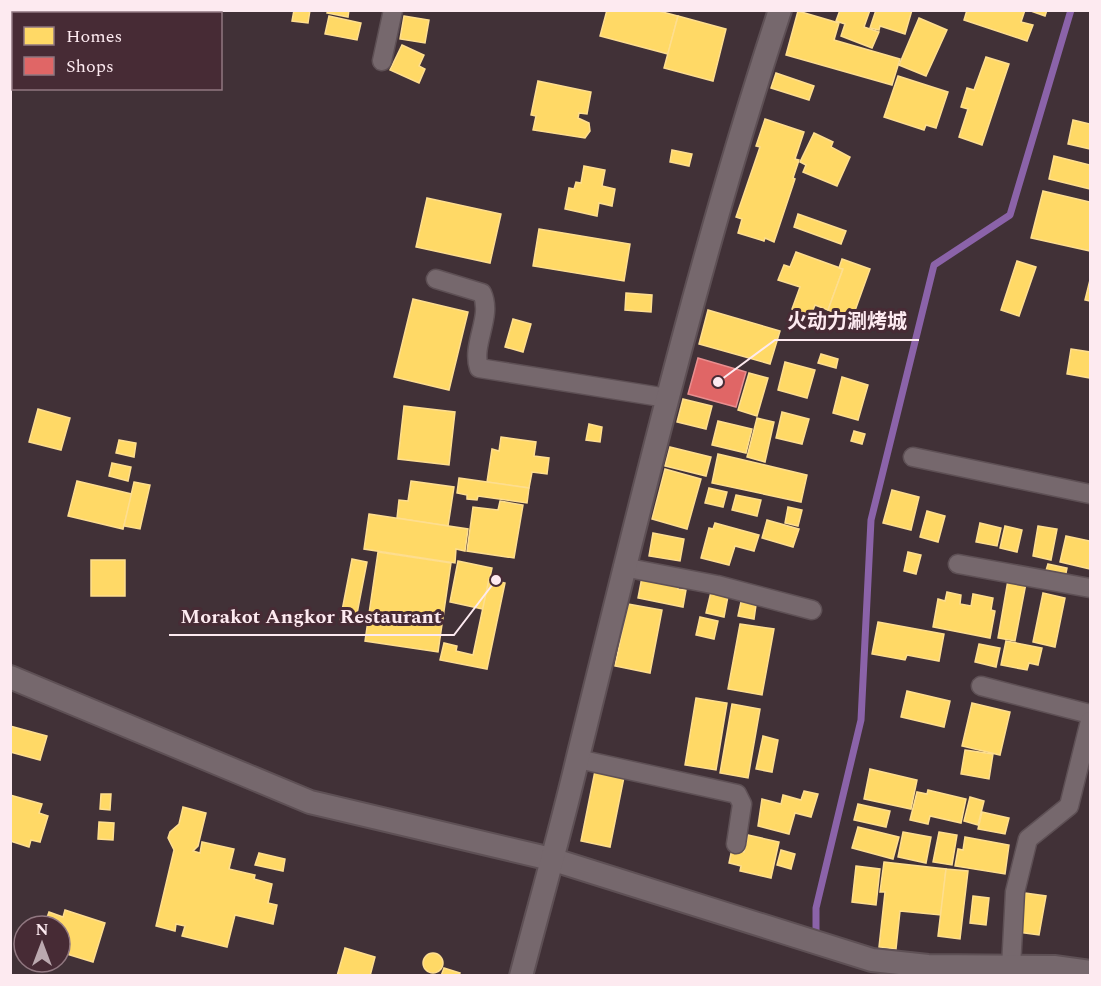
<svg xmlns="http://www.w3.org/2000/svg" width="1101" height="986" font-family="Spectral,'Noto Sans SC',serif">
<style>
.homes{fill:#ffd966;stroke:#fede8f;stroke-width:1.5}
.shops{fill:#e06666;stroke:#e98e8f;stroke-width:1.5}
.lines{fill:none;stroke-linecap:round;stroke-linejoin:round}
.stream{stroke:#8b63a9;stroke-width:7}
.minor-casing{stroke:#5e5055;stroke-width:21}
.tertiary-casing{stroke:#5e5055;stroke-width:26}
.minor{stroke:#76686d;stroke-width:18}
.tertiary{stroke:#76686d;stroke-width:22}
.leader{fill:none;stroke:#fdeaf0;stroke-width:2}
.callout-dot{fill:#fdeaf0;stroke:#472b35;stroke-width:2}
.callout-label{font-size:20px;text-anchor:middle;font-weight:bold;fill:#fdeaf0;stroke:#472b35;stroke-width:6;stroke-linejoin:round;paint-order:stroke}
</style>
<rect width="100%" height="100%" fill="#413137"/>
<!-- homes -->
<g class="homes">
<path d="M294,10H310L308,23L292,21Z"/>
<path d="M328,10H349L348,17L327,13Z"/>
<path d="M607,10H655L678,16L668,54L600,36Z"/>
<path d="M840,10H870L864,27L879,32L872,48L841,36L845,24L836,21Z"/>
<path d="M876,10H912L905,34L880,26L879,30L870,28Z"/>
<path d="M967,10H1025L1021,22L1033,25L1027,41L964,20Z"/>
<path d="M1028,10H1047L1045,16Z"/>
<path d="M798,11L839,23L834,40L900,59L892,85L786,55Z"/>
<path d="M329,16L361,23L357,40L325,34Z"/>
<path d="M404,16L429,20L425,43L400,39Z"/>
<path d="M678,16L726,29L713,81L664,68Z"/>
<path d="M919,18L947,30L926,76L899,65Z"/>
<path d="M402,45L424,55L419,66L425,69L419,83L390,70Z"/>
<path d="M986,57L1009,64L982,145L959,137L968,109L961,107L967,88L974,90Z"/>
<path d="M776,73L814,86L809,100L771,88Z"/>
<path d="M898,76L948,92L936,128L926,125L924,130L884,117Z"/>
<path d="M538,81L591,92L587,114L579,113L578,118L589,123L590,131L585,138L533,130L536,116L531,115Z"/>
<path d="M765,119L804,132L795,159L799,160L793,178L795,179L774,242L765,238L764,241L738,233L742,219L736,217L760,147L756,146Z"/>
<path d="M1073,120L1090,124V149L1068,144Z"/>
<path d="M814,133L833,142L831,147L850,157L837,186L803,172L806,165L800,162Z"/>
<path d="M672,150L692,154L689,166L670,162Z"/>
<path d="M1054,156L1090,165V189L1049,179Z"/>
<path d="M584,166L605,170L602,186L615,189L612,206L599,203L597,216L565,209L569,188L574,189L576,182L581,183Z"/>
<path d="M1043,191L1090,202V251L1031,238Z"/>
<path d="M427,198L501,214L490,263L416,247Z"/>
<path d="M798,214L846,231L841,244L794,227Z"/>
<path d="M539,229L630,244L624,281L533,266Z"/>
<path d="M796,252L843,269L828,310L815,305L811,315L792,309L800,287L778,280L784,265L790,267Z"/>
<path d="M842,259L870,269L852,319L828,310L843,269L839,268Z"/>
<path d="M1017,261L1036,267L1019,316L1001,310Z"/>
<path d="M1090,280V301L1085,300Z"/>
<path d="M626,293L652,295L651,312L625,310Z"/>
<path d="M413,299L468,312L449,390L394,377Z"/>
<path d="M708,310L780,331L770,364L699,344Z"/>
<path d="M513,319L531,324L523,352L505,347Z"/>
<path d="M1071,349L1090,352V378L1067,374Z"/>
<path d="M821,354L838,359L836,368L818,363Z"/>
<path d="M785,362L815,370L807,398L778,390Z"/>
<path d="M749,373L768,378L757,416L738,410Z"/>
<path d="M842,377L868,385L858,420L833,413Z"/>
<path d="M683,399L712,406L706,429L677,422Z"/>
<path d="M404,406L455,412L449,465L398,459Z"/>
<path d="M38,409L70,418L61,450L29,442Z"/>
<path d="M782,412L809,419L802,444L776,438Z"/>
<path d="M757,418L774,422L765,462L747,457Z"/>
<path d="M718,421L752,429L746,453L712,445Z"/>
<path d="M589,424L602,427L600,442L586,440Z"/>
<path d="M854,431L865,434L862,444L851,441Z"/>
<path d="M501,437L536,442L534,456L549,458L547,474L532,472L529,488L487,482L492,449L499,451Z"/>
<path d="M119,440L136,443L134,457L116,453Z"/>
<path d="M670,447L711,457L706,476L665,466Z"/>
<path d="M718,454L807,475L801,502L712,483Z"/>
<path d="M112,463L131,467L128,481L109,476Z"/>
<path d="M665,469L701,479L687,529L652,519Z"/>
<path d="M459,478L529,488L527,503L478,496L477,500L467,499V495L457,493Z"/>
<path d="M77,481L132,494L123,529L68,516Z"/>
<path d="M411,481L454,487L448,526L397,518L399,500L408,501Z"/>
<path d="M134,482L150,485L140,529L124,526Z"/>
<path d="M709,488L727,492L723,507L705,503Z"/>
<path d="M892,490L919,497L911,530L883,523Z"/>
<path d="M736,495L761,500L757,516L732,510Z"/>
<path d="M500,501L523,505L514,558L467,551L473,507L498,510Z"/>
<path d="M788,507L802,510L798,526L785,523Z"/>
<path d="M927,511L945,516L938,542L920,537Z"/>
<path d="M369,514L468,529L465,551L456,549L455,563L364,549Z"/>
<path d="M767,520L799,529L793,547L762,538Z"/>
<path d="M715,523L759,535L754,551L735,546L729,565L701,558L709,528L713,529Z"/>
<path d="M980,523L1001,528L997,546L976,542Z"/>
<path d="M1005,526L1022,530L1017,552L1000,548Z"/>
<path d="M1038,526L1057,529L1051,560L1033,556Z"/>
<path d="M653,533L684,539L680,561L649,556Z"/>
<path d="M1066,536L1090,541V569L1060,562Z"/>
<path d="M378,552L451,563L438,652L365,641Z"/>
<path d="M908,552L921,555L916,574L904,571Z"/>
<path d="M352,559L367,562L355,624L340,621Z"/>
<rect x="91" y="560" width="34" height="36"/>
<path d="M458,561L492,568L483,609L450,602Z"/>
<path d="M1048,564L1067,568L1065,578L1045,574Z"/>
<path d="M643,572L680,579L678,589L686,590L683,607L638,598Z"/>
<path d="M489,579L505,583L487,669L440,660L444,643L457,646L456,651L473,655Z"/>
<path d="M1008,580L1026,583L1015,641L998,638Z"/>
<path d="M711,592L728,596L724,617L706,613Z"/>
<path d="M947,592L961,595L960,604L971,606L973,594L993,598L991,610L995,611L990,638L933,627L938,599L945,601Z"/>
<path d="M1043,593L1065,598L1055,647L1033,642Z"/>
<path d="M741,602L756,605L754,619L738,616Z"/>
<path d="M628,604L662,610L650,673L615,666Z"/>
<path d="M700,617L718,621L714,639L696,635Z"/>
<path d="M878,622L944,634L939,661L907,655L905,660L872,654Z"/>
<path d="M740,624L774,629L762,695L728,689Z"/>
<path d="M1006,641L1042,648L1038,665L1029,663L1027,670L1001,665Z"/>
<path d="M979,644L1000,648L996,667L975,662Z"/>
<path d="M907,691L950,701L944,727L901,717Z"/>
<path d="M696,698L727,703L716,770L685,765Z"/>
<path d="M972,703L1010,712L1000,755L962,746Z"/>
<path d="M732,704L760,709L748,778L720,773Z"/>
<path d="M10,726L47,736L40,760L10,752Z"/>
<path d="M763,736L778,740L772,772L756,769Z"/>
<path d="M965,750L993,754L989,779L961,774Z"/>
<path d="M870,769L917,780L911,809L864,799Z"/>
<path d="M595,771L624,777L610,847L581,841Z"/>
<path d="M928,790L966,799L961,823L930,816L928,824L910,820L917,792L927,794Z"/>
<path d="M804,791L818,794L811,817L795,813L789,834L758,826L762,799L781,804L783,795L801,800Z"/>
<path d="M101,794H111L110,810L100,809Z"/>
<path d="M10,795L42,804L39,813L48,816L40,842L31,840L29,847L10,841Z"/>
<path d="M970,797L984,801L978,825L964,821Z"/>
<path d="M858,804L890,811L886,827L854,820Z"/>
<path d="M183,807L206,813L198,846L193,851L200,853L202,842L234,849L229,869L255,875L254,879L272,884L268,903L277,905L273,924L235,915L227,947L182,936L185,926L176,924L175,931L156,926L174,850L168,838L170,832L179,824Z"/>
<path d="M982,812L1009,818L1005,834L978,829Z"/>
<path d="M99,822L114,823L113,840L98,839Z"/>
<path d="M858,827L899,837L893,859L852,848Z"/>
<path d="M903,832L931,837L926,863L898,857Z"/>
<path d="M939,832L957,835L952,865L933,862Z"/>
<path d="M748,835L779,842L771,878L740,871L741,866L729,863L732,849L744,852Z"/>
<path d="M965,837L1009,845L1005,874L955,866L958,849L963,850Z"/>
<path d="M781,850L795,854L791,869L777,865Z"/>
<path d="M259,853L285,859L283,871L255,865Z"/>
<path d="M884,862L946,869L941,915L900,911L896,949L879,947L885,892H880Z"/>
<path d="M856,866L880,869L876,905L852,902Z"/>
<path d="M946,869L968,871L960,939L938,936Z"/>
<path d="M1025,893L1046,896L1039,935L1018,932Z"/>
<path d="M973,896L989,898L986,925L970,923Z"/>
<path d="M65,910L105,923L93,962L60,952V926H44L49,912L63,917Z"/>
<path d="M345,948L375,957L370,976H337Z"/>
<circle cx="433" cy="963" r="10"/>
<path d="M444,968L460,973L459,976H441Z"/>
</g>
<!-- shops -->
<path class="shops" d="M698,358L746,372L736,407L688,394Z"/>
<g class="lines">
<!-- stream -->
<path class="stream" d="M816,935V908L861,720L871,520L934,265L1010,215L1071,10"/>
<defs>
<g id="minor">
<path d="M382,61L393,10"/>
<path d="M436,279L482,293C493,317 471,344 479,368L667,398"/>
<path d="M913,457L1090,494"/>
<path d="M958,564L1090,588"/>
<path d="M623,567L717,585L812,610"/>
<path d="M981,686L1090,714"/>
<path d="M578,759L737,794L742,804L736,844"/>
<path d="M1011,967L1015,892L1028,839L1069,806L1090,721"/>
</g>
<g id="tertiary">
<path d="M10,677L310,802L551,859L872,960L928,966L1054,967L1090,972"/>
<path d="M521,976C540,903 561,830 578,757C640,506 699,256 780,10"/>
</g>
</defs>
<!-- minor casing -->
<use href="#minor" class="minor-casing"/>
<!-- tertiary casing -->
<use href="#tertiary" class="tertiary-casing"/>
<!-- minor -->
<use href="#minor" class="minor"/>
<!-- tertiary -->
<use href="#tertiary" class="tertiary"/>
</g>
<!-- callouts -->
<path class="leader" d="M718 382L775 340H919M496 580L454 635H169"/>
<g class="callout-dot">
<circle cx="718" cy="382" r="6"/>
<circle cx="496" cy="580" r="6"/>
</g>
<g class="callout-label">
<text x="847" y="328">火动力涮烤城</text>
<text x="311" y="623">Morakot Angkor Restaurant</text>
</g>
<!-- border -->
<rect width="1101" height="986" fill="none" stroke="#fdeaf0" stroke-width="24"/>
<!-- legend -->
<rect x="12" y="12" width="210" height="78" fill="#472b35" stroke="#907780" stroke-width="1.5"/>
<rect x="24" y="27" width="30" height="18" fill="#ffd966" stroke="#907780" stroke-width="1.5"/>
<text x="66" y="42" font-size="18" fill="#fdeaf0">Homes</text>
<rect x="24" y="57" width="30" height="18" fill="#e06666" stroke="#907780" stroke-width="1.5"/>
<text x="66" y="72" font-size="18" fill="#fdeaf0">Shops</text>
<!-- north arrow -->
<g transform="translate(42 944)"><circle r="28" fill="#472b35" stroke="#907780" stroke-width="1.5"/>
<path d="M0-4.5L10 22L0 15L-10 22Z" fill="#bba9af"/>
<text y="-9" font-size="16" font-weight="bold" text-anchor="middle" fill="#fdeaf0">N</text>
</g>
</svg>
